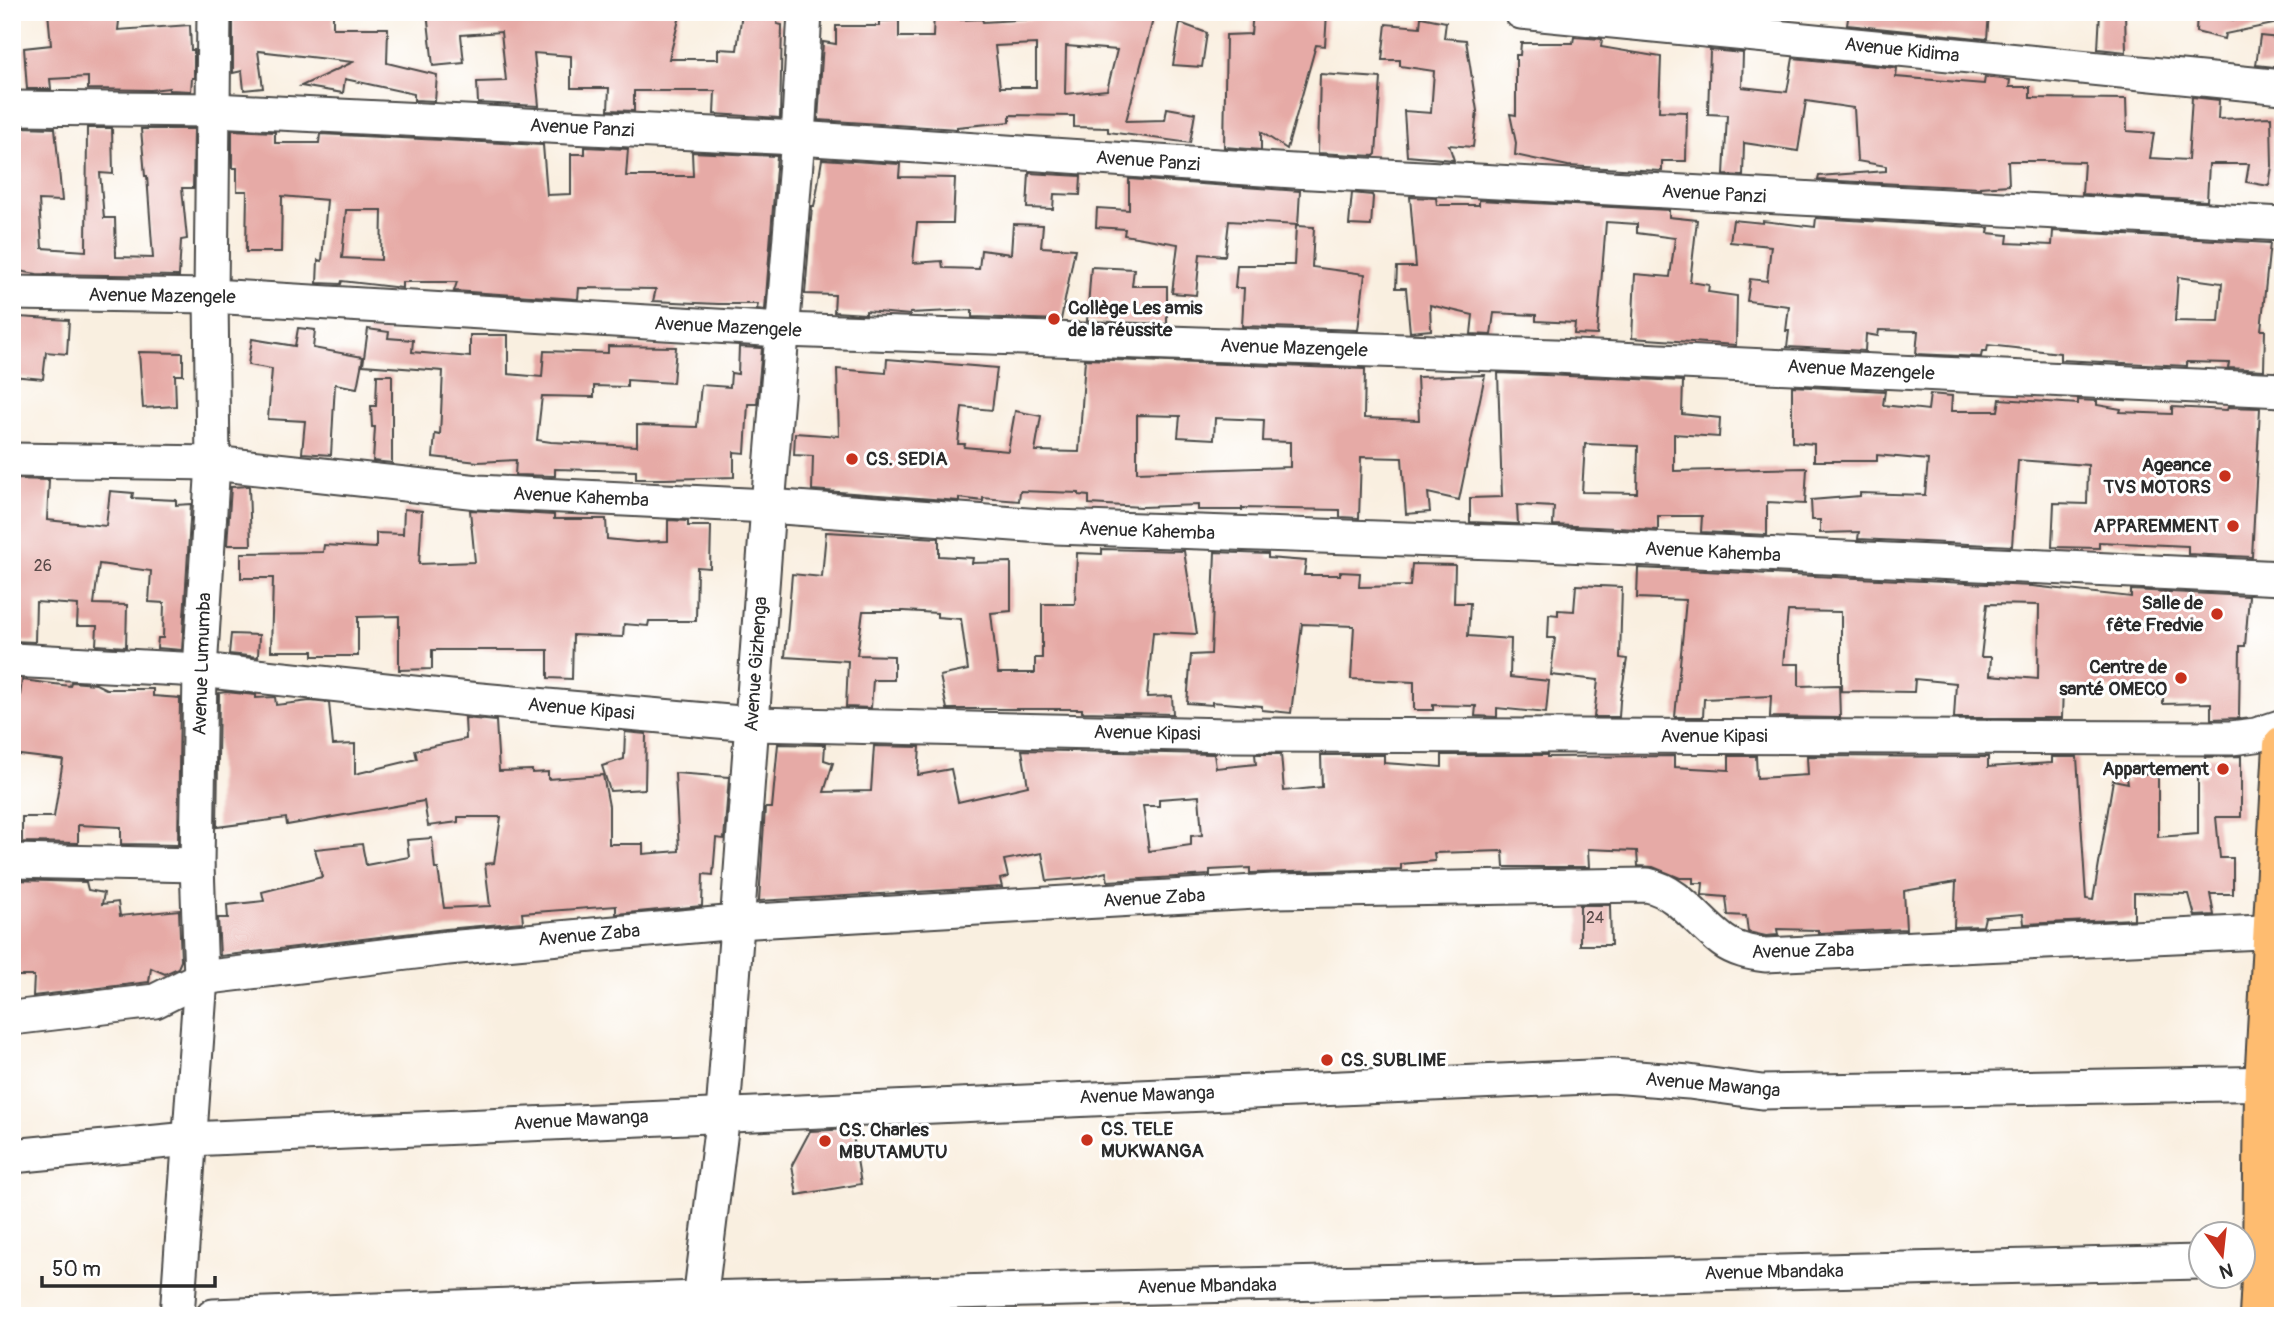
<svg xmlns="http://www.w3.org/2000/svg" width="2295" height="1328" font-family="Pangolin,sans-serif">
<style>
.building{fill:#e6aaa6;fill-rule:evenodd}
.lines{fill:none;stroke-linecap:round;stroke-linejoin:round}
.minor-casing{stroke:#4a4846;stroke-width:37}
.major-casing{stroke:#4a4846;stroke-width:42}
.minor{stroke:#fff;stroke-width:33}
.major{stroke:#febc70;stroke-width:38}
.poi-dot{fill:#c8321e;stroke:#fff;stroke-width:2.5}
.labels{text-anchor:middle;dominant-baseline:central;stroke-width:6;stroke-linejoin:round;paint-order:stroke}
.number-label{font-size:16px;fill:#5a4b4a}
.street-label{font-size:19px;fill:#2b2b2b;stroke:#fff}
.poi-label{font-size:19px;font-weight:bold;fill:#2b2b2b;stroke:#fff;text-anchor:start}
</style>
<rect width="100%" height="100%" fill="#fff"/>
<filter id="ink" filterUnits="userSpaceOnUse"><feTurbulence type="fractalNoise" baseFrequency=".0143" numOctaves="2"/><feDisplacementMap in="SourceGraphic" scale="14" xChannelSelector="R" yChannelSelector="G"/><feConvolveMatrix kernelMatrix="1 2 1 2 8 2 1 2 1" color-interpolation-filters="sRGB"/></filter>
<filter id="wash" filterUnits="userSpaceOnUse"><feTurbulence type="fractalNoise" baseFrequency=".00686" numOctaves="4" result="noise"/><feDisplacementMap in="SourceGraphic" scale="28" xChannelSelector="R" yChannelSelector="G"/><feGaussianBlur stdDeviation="1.57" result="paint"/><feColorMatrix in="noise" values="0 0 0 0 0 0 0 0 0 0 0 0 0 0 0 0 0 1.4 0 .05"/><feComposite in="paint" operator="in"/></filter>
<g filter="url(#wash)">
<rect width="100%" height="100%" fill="#f9efe0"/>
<g id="blocks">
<!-- building -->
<g class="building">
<path d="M48,12H120L118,30L190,25L191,50H194V78H192L191,91L169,90V88L151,90L88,89V77L50,79L51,89H27L24,48L51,45Z"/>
<path d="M233,12H333V28H388L387,63L437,75L435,101L414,100V94L345,79L343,93L301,86L353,62L258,51L263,88L244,90L242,71L233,73Z"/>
<path d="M427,12H681L669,59H718V49L737,50L742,12H778L777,24L782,25L780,118L714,114L715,91H634V111L608,110L609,88H571V56L534,53L539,106L478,103L477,82L506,81L501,32L461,35L464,63L433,66Z"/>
<path d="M934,12H962L961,20L982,19L983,22L1052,18L1053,14L1090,20H1094V12H1155L1126,121L1165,120L1167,108L1195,113L1190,143L1108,132V128L1074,127V116L1010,115V122L957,127V129L818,120L823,42L836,44V26H879V21L899,20V37H933ZM1036,44V87H1000L995,46ZM1066,46L1117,50L1107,90L1065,94Z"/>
<path d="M1253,12H1327L1325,46L1316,45L1287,149L1261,132V150L1224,147L1226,35L1251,34Z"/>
<path d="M1849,12H1989L1987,39L1847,25Z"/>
<path d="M2100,12H2125L2126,52L2098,49Z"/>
<path d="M2197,12L2235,20L2234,12H2283V22L2225,34L2224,39L2196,32Z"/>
<path d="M1421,17L1446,22L1444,38L1466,40L1477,111L1473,147L1449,145L1454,160L1407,156L1404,111L1431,113L1434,71L1400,66V60H1382L1386,24L1420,27Z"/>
<path d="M1180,23L1207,33L1202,67L1173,65Z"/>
<path d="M2260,36L2279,38L2275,67L2256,65Z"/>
<path d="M1574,37L1602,39L1601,47L1661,57L1659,111L1687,112L1686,161H1662V171L1640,170L1568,166L1515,155L1516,143L1510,114L1516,115V55H1520L1521,43H1573Z"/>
<path d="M1710,50L1743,53L1742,87L1787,92L1793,58L1897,68L1896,77L1984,84L1985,77L2010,80L2009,87H2030V98L2126,99L2127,131L2154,133L2150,158L2188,160L2192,97L2219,100L2218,119L2271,117L2272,166L2269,186L2246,182L2249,164H2209L2207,201L2082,194L2084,162L2047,161H2008L2009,185L1980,187V188L1818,180L1819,176L1886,171V166L1857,161L1854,108L1806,101L1798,151L1744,143L1743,176L1724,175L1727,115L1708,114Z"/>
<path d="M1320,74L1381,78L1376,154L1374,156L1318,153Z"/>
<path d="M20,127L55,128L62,201L39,200L42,248L86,251L87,128H112L113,174L100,173L104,218H115L116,257L153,258L147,176H145L141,129H194L193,188H182L187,239L181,240L179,276L37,274L12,270V188H19Z"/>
<path d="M232,130L275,132V143H319L320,134L543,145L547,195L571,194V154H585V147L628,149L626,176H693L692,152L777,156L765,310L757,309L758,304H718L653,301L656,289L579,288L578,299L454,291L457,282H402V288L342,281L341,284L317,283L318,260L322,261L327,200L282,196L281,252H246L247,191H237V168H232ZM346,210H382L381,260L342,258Z"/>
<path d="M822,159L900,164L899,177L955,178L953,223H917L913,263L942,261L943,268L979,269L981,250L1011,254L1013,224L1043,225L1041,247L1075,249L1061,320L972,317V310L910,313V315L866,311V314L834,312L835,295L805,294L812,206H814L816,197Z"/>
<path d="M1029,173L1081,176L1080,195L1054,194L1053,209L1027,208Z"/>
<path d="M1129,179L1300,191L1298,225L1229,221L1225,256L1200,254L1196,295L1172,293L1178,244L1124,235L1125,229L1096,227L1097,208L1129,210Z"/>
<path d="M1352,193L1372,195L1373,197L1371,226L1349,225Z"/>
<path d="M1410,197L1436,198L1437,205H1479V200L1669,210V217L1697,220L1690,282L1709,285L1708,292L1737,296L1736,345L1632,338L1635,274L1670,277L1675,238L1637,233V224L1606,222L1597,335L1574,334L1575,323L1536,321V315L1494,313L1491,335L1471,334L1473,315L1430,305L1431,330L1410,332L1406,288H1396L1397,267H1416Z"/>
<path d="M1816,218L1989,228L1988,233L2008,235L2007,243L2052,245L2053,231L2270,243L2261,330H2265L2264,370L2228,368L2229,363L2187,362V366L2060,360V353L1988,345L1987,351H1982L1981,357L1916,354L1918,331L1879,330L1878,336L1866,334L1865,351L1787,347L1789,331H1786L1789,306L1747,301L1750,279L1767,281L1771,246L1730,242L1733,220L1763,223V221L1815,227ZM2178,277L2222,283L2219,322L2175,321Z"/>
<path d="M1296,226L1314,227L1312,267L1365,274L1358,330L1242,326L1244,288H1235L1237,265H1294Z"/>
<path d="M1091,267L1134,269L1132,286H1167V324L1087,321Z"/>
<path d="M18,317L69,320L67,354L46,352L43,379L12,376Z"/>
<path d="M298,328L315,330L313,348L363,357L357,388L335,384L331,455L302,453L305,421L268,419L272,369L248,365L252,339L295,346Z"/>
<path d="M368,329L389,332L388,338L413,340L412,352L470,357V335H508V374L542,377L544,351L608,353V346L676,347L673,383L627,380V387L594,386V397L542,396L537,440L551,442L637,446V425L697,427L701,385L730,387L731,373L738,374L739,347L762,348L757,404H748L745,453L734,452V477L665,479H636V471L555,469V476L515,475L516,460L478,462L433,457L435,434L440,435L443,371L363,365Z"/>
<path d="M139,352L183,353V375H175L176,406L143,408Z"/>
<path d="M887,359L997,368L992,410L962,407L958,444H965L964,447L1008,451L1015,411L1041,416L1035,451L1079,452L1085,359L1365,369L1364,418L1419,420L1417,377L1485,375L1459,500L1428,493L1430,512L1406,514L1402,458L1361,457L1359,518L1340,517V510L1242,508V510H1198V505L1142,507L1089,504V496L1079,495V493L1020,491L1019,501L983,498V501L959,498V501L812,490L813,456L794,455L795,433L839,436L837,369L886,373ZM1137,415L1180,416L1178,437L1214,439L1215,418L1264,420L1263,441L1290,442V467L1137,472Z"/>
<path d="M1498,373L1683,381L1682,414L1720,418L1719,437L1674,434V471L1807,468L1805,504L1767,502V535L1701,532L1702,516H1658V530L1553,525L1554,507L1517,505L1518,524L1470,522V498L1502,497ZM1585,444L1638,446L1637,493L1582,492Z"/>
<path d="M377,375H392V463L373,461L375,427H372L371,406H376Z"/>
<path d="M1792,386L1885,391L1883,405L1928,410L1930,394L1952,396L1951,411H1998L2000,399L2078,404V400L2097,401V405L2121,409L2120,412L2172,414V407L2227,410L2228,407L2260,408L2252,557L2188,554V546L2099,542V548L2052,547L2054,503L2087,504L2088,465L2018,460L2012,546L1858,539L1859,532L1820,533V520H1812L1811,500L1860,496V493L1925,495L1928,460L1877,455V461H1814V444L1792,442Z"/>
<path d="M14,479L49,480L47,520L106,526L110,491L133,493L132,498L176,500V505L191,504L182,650L157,648L158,638H163L164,603L149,602L151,571L99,564L94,604L127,605L126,647L96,645L97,626H77L78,605L36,602L35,642L12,641Z"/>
<path d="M249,486L251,545H227L231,487Z"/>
<path d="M404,509L422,511L419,564L475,562L470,510L554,515V519H606L607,539L636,542L668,541V520L688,521V526H711L710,568L697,567L696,621H649L648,626L624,624L623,637L573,635L572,679L548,678V650H432V669L399,670V616L358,617V656H313V651H271L273,578H241V553L323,552L324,545L376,548V533L403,534Z"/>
<path d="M826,532L939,538V556L973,558L972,563L1011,562V611L991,613L998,673H1035V658H1042V604H1075L1077,553L1102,554V549L1184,551L1197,634L1153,632L1147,697L1172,696L1173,714L1082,712V709H947L940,676L968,670L961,619L937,617V613L904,611H863L857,655L894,656V680H873L871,708L846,707L848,661L785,657L792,574L822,577Z"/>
<path d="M1215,552L1268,554V558L1306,561L1304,575H1340V572L1360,573L1359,587L1410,586L1412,564L1455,565L1454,603H1470L1468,636L1511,639L1510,677L1549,681L1546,713L1497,708V717L1475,716L1476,706L1433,705V710H1414V682L1351,679L1354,626L1302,624L1291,713L1262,710V706L1212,702V705L1187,703L1191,655L1211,654Z"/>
<path d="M1638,568L2032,586L2131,597V590L2249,596L2245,646H2240L2239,718L2211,719V703L2163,704V697L2117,694V689L2063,685L2062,718H1954L1956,683L1915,679L1914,692L1841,691V612L1788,611L1783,664H1799V686L1839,685L1840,718L1770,717L1771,696L1704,699L1703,717H1675L1686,600L1637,598ZM1987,604L2039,605L2038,679L1990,675L1991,657H1981Z"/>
<path d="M1576,585L1622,587L1620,658L1627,659L1620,701L1619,717H1594L1598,680L1551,675L1555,638H1548L1549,614L1558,615V610L1574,611Z"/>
<path d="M231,634L259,635L258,657L229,654Z"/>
<path d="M22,680L70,686L71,682L96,684L106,689H153V696L180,698L178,845L121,844V827L78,825V843L22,842V817H54L63,760L12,754V695L20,696Z"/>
<path d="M226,692L256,695V698L275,697L276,705L310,701L329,703L333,745L355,744V774L417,759L415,750L466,739L465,718L496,721L499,771L532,770V773L548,772V779L603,775L609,806V844H643V854L679,851L675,773L729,777L724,839L716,838L713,875L703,874L702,906L616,914V906L522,913L523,922L446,929L220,956L218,918H228L227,905L264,901L262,892L322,877L315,849L362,844L366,865L409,857L407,840L432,838L435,869H438L444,908L490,906L485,864L494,863L501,817H458V822L428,826L424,801L287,825L286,818L217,827L219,693Z"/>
<path d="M625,732L646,734L645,789L610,791L602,766L624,759Z"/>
<path d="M778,744L825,745L824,760L833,763L824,792L871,791L874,746L920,747L918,775L951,769L958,802L1028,786L1022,750L1214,754L1216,768L1256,764L1255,754H1281L1284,791L1322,787L1321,755H1384V763L1442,767V755H1547V757L1674,756V767L1729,770V756H1756L1757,778L1808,775L1807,756L1988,757V767L2052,763V757H2077L2086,899L2093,900L2113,780L2128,783L2126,774H2158V837L2198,834V775H2206L2205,757L2241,756V817H2216L2220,858H2233V894H2210L2214,915L2195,916L2189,894L2134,893V919L2024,924L2023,914L1985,917L1983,926L1954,927L1956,882L1904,891L1906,929L1818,933V930L1777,929L1778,935L1766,936L1748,932L1746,916L1728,915L1726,897L1702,895L1703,883H1693V878H1680L1653,867L1638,866L1637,851L1588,849L1589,867H1504L1503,851L1434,853L1435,861L1401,864V869L1250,873V868L1210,870V875L1108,881L1106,872L1083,878L1047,881L1042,853L1004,860L1008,877L1000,879L1002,887L759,901L765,808H772ZM1199,796L1202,835L1191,836V845L1149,851L1143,806H1159V799Z"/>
<path d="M12,880L86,882L88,890L104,893L102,904L118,902L120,916L179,910L181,961L178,968L165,974L151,968L149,982L33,996L34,976H12Z"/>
<path d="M1580,905H1610L1611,945H1580Z"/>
<path d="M852,1129L861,1184L797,1195L792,1165L810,1131Z"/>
</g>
</g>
</g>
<g filter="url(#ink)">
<use href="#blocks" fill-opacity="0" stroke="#4a4846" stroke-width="2"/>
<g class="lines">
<defs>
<g id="minor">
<path d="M1521,12L2283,87"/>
<path d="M12,108L214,110L798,138L1293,171L2283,224"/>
<path d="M12,293L211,296L783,330L1554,356L2283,390"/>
<path d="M12,460L213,463L478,492L768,506L1055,527L1522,543L2283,578"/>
<path d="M12,660L200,670L469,699L752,724L1227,735L2231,738L2256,735L2283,726"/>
<path d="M12,861L197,865"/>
<path d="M12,1018L155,1001L201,978L448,948L737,922L1273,891L1647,885C1680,892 1697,922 1723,941C1735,950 1750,953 1765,955L2283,931"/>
<path d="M12,1156L189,1139L1612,1076L1689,1082L1762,1092L2283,1083"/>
<path d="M177,1316L201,978L197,865L200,670L213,463L211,296L214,12"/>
<path d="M213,1316L699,1298L2200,1262"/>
<path d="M698,1316L723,1114L768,506L798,138L805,12"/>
</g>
<path id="major" d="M2259,1316L2262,1261L2264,1084L2283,745"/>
</defs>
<!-- minor casing -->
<use href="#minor" class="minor-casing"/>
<!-- major casing -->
<use href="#major" class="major-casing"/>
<!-- minor -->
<use href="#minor" class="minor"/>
<!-- major -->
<use href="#major" class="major"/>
</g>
</g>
<!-- markers -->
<g class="poi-dot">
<circle cx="1054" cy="319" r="7"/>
<circle cx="852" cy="459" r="7"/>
<circle cx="2225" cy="476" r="7"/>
<circle cx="2233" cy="526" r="7"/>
<circle cx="2217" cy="614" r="7"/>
<circle cx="2181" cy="678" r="7"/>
<circle cx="2223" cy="769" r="7"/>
<circle cx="1327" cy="1060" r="7"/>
<circle cx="1087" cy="1140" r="7"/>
<circle cx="825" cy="1141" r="7"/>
</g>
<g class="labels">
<!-- number labels -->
<g class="number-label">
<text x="43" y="566">26</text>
<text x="1595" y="918">24</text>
</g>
<!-- street labels -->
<g class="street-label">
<text transform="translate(1902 50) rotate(6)">Avenue Kidima</text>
<text transform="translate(582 128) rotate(3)">Avenue Panzi</text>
<text transform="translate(1148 161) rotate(4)">Avenue Panzi</text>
<text transform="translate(1714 194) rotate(3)">Avenue Panzi</text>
<text transform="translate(162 296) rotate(1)">Avenue Mazengele</text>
<text transform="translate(728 327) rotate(3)">Avenue Mazengele</text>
<text transform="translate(1294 348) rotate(2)">Avenue Mazengele</text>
<text transform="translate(1861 370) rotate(3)">Avenue Mazengele</text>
<text transform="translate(581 497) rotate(3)">Avenue Kahemba</text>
<text transform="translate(1147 531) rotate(2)">Avenue Kahemba</text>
<text transform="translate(1713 552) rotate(3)">Avenue Kahemba</text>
<text transform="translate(202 664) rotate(-88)">Avenue Lumumba</text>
<text transform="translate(756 664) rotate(-86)">Avenue Gizhenga</text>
<text transform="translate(581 709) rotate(5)">Avenue Kipasi</text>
<text transform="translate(1147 733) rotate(1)">Avenue Kipasi</text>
<text x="1714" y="736">Avenue Kipasi</text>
<text transform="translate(1154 898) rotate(-3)">Avenue Zaba</text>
<text transform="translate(589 935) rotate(-5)">Avenue Zaba</text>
<text transform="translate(1803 951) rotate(-1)">Avenue Zaba</text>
<text transform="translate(1713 1085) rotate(5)">Avenue Mawanga</text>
<text transform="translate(1147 1095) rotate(-2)">Avenue Mawanga</text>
<text transform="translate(581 1120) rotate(-3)">Avenue Mawanga</text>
<text transform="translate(1774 1272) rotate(-1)">Avenue Mbandaka</text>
<text transform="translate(1207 1286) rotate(-1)">Avenue Mbandaka</text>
</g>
<!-- poi labels -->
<g class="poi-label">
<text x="1068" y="308">Collège Les amis<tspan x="1068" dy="22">de la réussite</tspan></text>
<text x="866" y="459">CS. SEDIA</text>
<text x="2211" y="465" text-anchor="end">Ageance<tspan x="2211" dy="22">TVS MOTORS</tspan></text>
<text x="2219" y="526" text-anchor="end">APPAREMMENT</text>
<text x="2203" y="603" text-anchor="end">Salle de<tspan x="2203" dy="22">fête Fredvie</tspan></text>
<text x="2167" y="667" text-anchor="end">Centre de<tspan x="2167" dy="22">santé OMECO</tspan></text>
<text x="2209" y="769" text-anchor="end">Appartement</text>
<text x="1341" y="1060">CS. SUBLIME</text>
<text x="1101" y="1129">CS. TELE<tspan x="1101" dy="22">MUKWANGA</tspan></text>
<text x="839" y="1130">CS. Charles<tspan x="839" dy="22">MBUTAMUTU</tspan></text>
</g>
</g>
<!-- margin -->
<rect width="2295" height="1328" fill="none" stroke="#fff" stroke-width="42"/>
<!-- north arrow -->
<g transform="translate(2222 1255) rotate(165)"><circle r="33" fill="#ffffff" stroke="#aaaaaa" stroke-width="2"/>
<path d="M0-5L12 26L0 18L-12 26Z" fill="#c8321e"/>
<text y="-10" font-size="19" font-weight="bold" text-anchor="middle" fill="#2b2b2b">N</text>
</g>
<!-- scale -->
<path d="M42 1276v10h173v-10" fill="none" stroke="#2b2b2b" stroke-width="3.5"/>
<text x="52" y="1276" font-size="21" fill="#2b2b2b" stroke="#ffffff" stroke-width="5" paint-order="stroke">50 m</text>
</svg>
